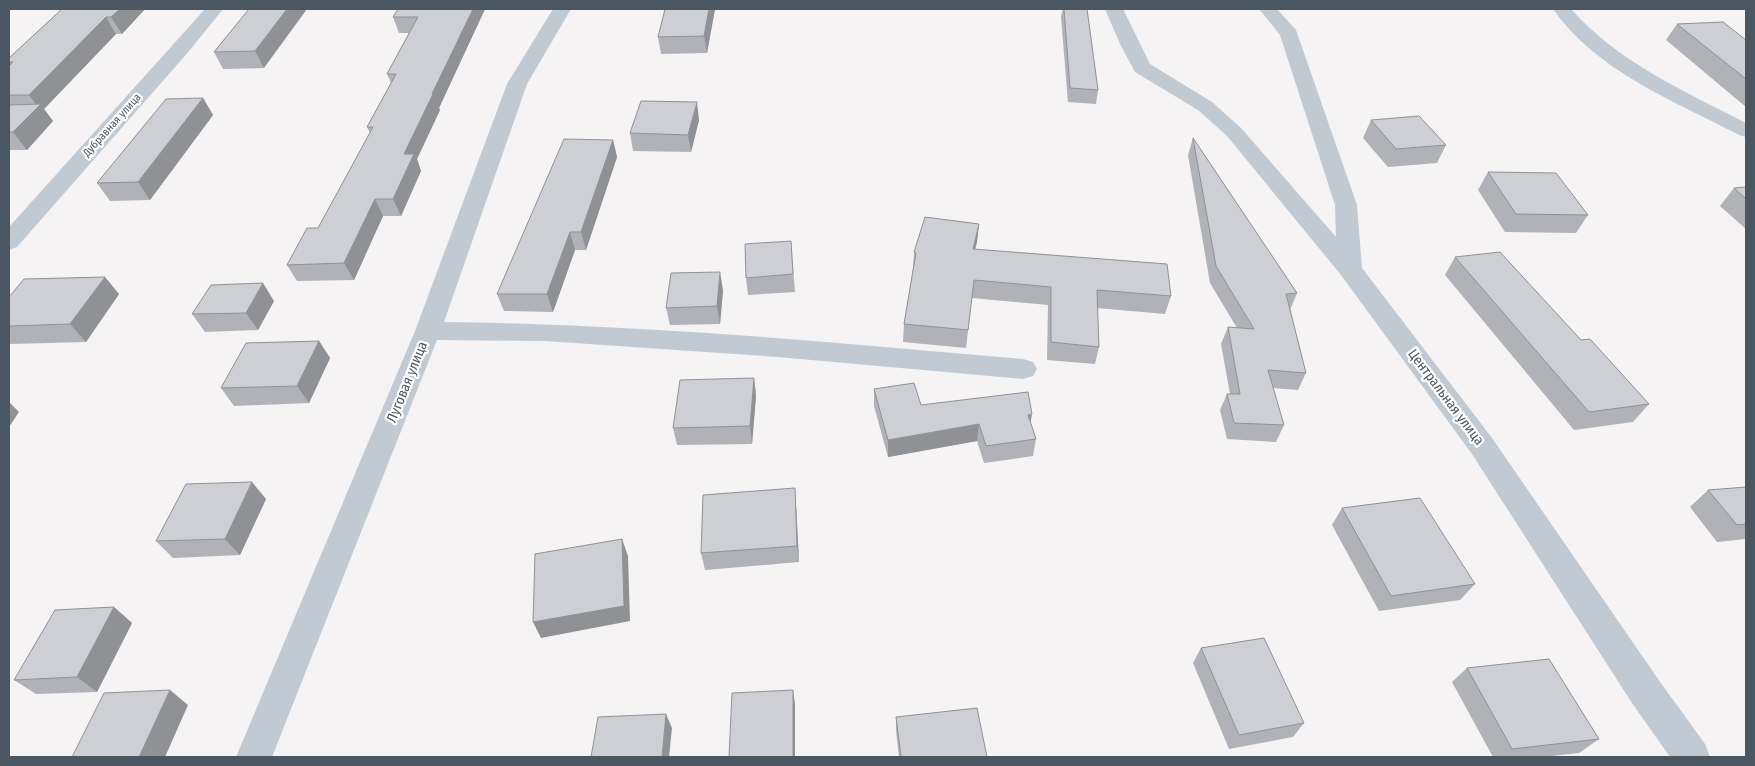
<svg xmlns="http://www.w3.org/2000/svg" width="1755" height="766" font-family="'Fira Sans Condensed',sans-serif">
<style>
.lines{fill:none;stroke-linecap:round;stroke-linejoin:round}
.minor{fill:#c1cad2;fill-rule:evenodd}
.wall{fill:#b0b2b7}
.shaded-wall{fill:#909195}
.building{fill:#cdcfd5;stroke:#909195}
.labels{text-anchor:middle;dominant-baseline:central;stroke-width:4.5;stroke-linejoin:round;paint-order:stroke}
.far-street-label{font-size:11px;fill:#4a5661;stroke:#fff}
.street-label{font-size:14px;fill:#4a5661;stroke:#fff}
</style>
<rect width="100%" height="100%" fill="#f5f3f3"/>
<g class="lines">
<!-- minor -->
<g class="minor">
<path d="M205,9H223L190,50L17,247L9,250V227Z"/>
<path d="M553,9H571L527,84L444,322C638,324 830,342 1023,359L1033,362L1037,369L1033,376L1023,379L778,357L545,341L437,340L272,757H236L415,331L507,84Z"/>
<path d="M1105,9H1123L1150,64L1212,102L1241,128L1336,237L1335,205L1280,35L1259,9H1277L1296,30L1357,205L1362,268L1492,438L1658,679L1705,744L1710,757H1670L1632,703L1472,454L1341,275L1227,136L1198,110L1135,72L1120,44Z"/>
<path d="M1553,9H1571C1618,62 1684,91 1746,123V137L1739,135C1674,101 1596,71 1553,9Z"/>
</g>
</g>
<!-- wall -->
<g class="wall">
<path d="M62,9H145L122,34H116L44,109L53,121L27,150H9V58Z"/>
<path d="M249,9L264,68L223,69L214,52Z"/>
<path d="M485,9L439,108L440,110L417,159L421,171L401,216H383L354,280L297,281L287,265L318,228L370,133L367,127L391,83L387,74L409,33H399L393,17Z"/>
<path d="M665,9H715L707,53L661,54L658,37Z"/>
<path d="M1063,9H1087L1098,90L1096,104L1068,102L1061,17Z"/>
<path d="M1677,24L1746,40V107L1666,40Z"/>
<path d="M203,98L213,115L150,200L110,201L97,183Z"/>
<path d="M699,120L691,152L633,151L630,133Z"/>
<path d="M1371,120L1446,145L1437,163L1388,167L1363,138Z"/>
<path d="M1193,138L1297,293L1290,310L1306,373L1298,390L1273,388L1284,425L1276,442L1227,439L1220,410L1227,394H1230L1221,344L1228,327L1237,328L1210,283L1188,155Z"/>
<path d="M613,140L617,157L586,250H575L553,312L504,311L497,294Z"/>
<path d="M1488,172L1588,215L1576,233L1505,232L1478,190Z"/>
<path d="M1746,187V229L1720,206L1734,188Z"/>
<path d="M979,224L977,242L975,249L1171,296L1165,314L1097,308L1099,347L1095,364L1047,360L1048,305L972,298L966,348L903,342L904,324L913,268L914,252Z"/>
<path d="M791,241L795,292L748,295L746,278Z"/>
<path d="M1455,257L1649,404L1633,422L1574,430L1445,275Z"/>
<path d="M723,290L720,324L670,325L666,308Z"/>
<path d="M119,294L86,342L9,344V297Z"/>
<path d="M274,301L258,330L205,332L192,314Z"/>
<path d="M319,341L330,358L309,403L234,406L221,388Z"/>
<path d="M754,378L756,396L752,444L677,445L673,428Z"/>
<path d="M874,389L921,405L1030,422L1036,439L1033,456L984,463L977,441L888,457L874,406Z"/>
<path d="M1746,487V539L1717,542L1690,507L1708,490Z"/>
<path d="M266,499L240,555L173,558L156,541Z"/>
<path d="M796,505L799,562L705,570L701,553Z"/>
<path d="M1342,508L1475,584L1460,600L1379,611L1332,525Z"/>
<path d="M114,607L132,623L97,692L36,694L14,680Z"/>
<path d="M1201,648L1304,723L1293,737L1229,749L1193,663Z"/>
<path d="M1467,668L1599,739L1579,753L1542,757H1493L1452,682Z"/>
<path d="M896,717L987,757H899L896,731Z"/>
</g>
<!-- shaded-wall -->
<g class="shaded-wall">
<path d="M120,9H145L122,34L111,17Z"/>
<path d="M287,9H307L264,68L255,51Z"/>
<path d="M473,9H485L439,108L440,110L417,159L421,171L401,216L393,199L404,154L432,94Z"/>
<path d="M709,9H715L707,53L704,36Z"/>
<path d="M106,17L116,34L44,109L53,121L27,150L13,132L38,107L29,95Z"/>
<path d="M203,98L213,115L150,200L138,182Z"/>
<path d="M697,102L699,120L691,152L688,135Z"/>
<path d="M613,140L617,157L586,250L581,232Z"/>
<path d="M375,199L383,216L354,280L344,263Z"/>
<path d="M979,224L977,242L971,266L973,249Z"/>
<path d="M570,232L575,250L553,312L547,294Z"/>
<path d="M720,272L723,290L720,324L717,306Z"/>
<path d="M105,277L119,294L86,342L70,324Z"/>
<path d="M263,283L274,301L258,330L246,313Z"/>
<path d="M319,341L330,358L309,403L297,386Z"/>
<path d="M754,378L756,396L752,444L750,426Z"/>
<path d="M9,402L19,412L9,427Z"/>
<path d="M1032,414L1029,432L1028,415Z"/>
<path d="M979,424L977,441L888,457V440Z"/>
<path d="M252,482L266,499L240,555L225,539Z"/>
<path d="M795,488L796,505L799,562L797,546Z"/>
<path d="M622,539L628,556L630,621L541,638L533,622Z"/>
<path d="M114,607L132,623L97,692L77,677Z"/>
<path d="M170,690L188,705L165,757H139Z"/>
<path d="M793,690L795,704V757H793Z"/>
<path d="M666,714L672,728L669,757H662Z"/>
</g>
<!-- building -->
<g class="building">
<path d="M62,9H120L111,17H106L29,95H9V66L13,62H9V58Z"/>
<path d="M249,9H287L255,51L214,52Z"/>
<path d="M398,9H473L432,94H433L404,154H414L393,199H375L344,263L287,265L307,228H318L373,127H367L396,74H387L418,17H393Z"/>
<path d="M665,9H709L704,36L658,37Z"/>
<path d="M1064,9H1087L1098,90L1070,88Z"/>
<path d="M1723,22L1746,40V79L1677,24Z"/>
<path d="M203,98L138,182L97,183L166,99Z"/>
<path d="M641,101L697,102L688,135L630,133Z"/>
<path d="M41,104L13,132H9V105Z"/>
<path d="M1419,116L1446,145L1396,149L1371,120Z"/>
<path d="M1193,138L1297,293L1286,294L1306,373L1268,370L1284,425L1234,423L1227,394H1240L1228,327L1254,329L1216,266Z"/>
<path d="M564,139L613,140L581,232H570L547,294H497Z"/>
<path d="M1488,172L1556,173L1588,215L1516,214Z"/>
<path d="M1746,187V199L1734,188Z"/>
<path d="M925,217L979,224L973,249L1167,264L1171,296L1097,290L1099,347L1051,342V287L974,280L968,330L904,324L916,253L914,252Z"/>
<path d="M791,241L793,274L746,278L745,244Z"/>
<path d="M1500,252L1581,340L1590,339L1649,404L1589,412L1455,257Z"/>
<path d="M720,272L717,306L666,308L671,273Z"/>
<path d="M105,277L70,324L9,326V297L24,279Z"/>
<path d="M263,283L246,313L192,314L211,285Z"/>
<path d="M319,341L297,386L221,388L246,343Z"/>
<path d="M754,378L750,426L673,428L680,380Z"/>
<path d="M914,383L921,405L1028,392L1032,414L1028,415L1036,439L986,446L979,424L888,440L874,389Z"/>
<path d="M252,482L225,539L156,541L186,484Z"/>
<path d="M1746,487V524L1737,525L1708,490Z"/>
<path d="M795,488L797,546L701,553L703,495Z"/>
<path d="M1420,498L1475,584L1391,596L1342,508Z"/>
<path d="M622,539L624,606L533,622L535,554Z"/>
<path d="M114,607L77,677L14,680L55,610Z"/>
<path d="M1264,638L1304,723L1239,735L1201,648Z"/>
<path d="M1549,659L1599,739L1512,749L1467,668Z"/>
<path d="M170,690L139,757H72L104,693Z"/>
<path d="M793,690V757H729L732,693Z"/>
<path d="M977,708L987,757H901L896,717Z"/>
<path d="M666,714L662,757H591L598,717Z"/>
</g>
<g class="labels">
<!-- far-street labels -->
<g class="far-street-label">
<text transform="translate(112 125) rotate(-48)">Дубравная улица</text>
</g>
<!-- street labels -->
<g class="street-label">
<text transform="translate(407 382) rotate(-68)">Луговая улица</text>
<text transform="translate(1446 397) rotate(53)">Центральная улица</text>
</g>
</g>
<!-- border -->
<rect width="1755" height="766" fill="none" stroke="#4a5661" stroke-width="20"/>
</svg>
